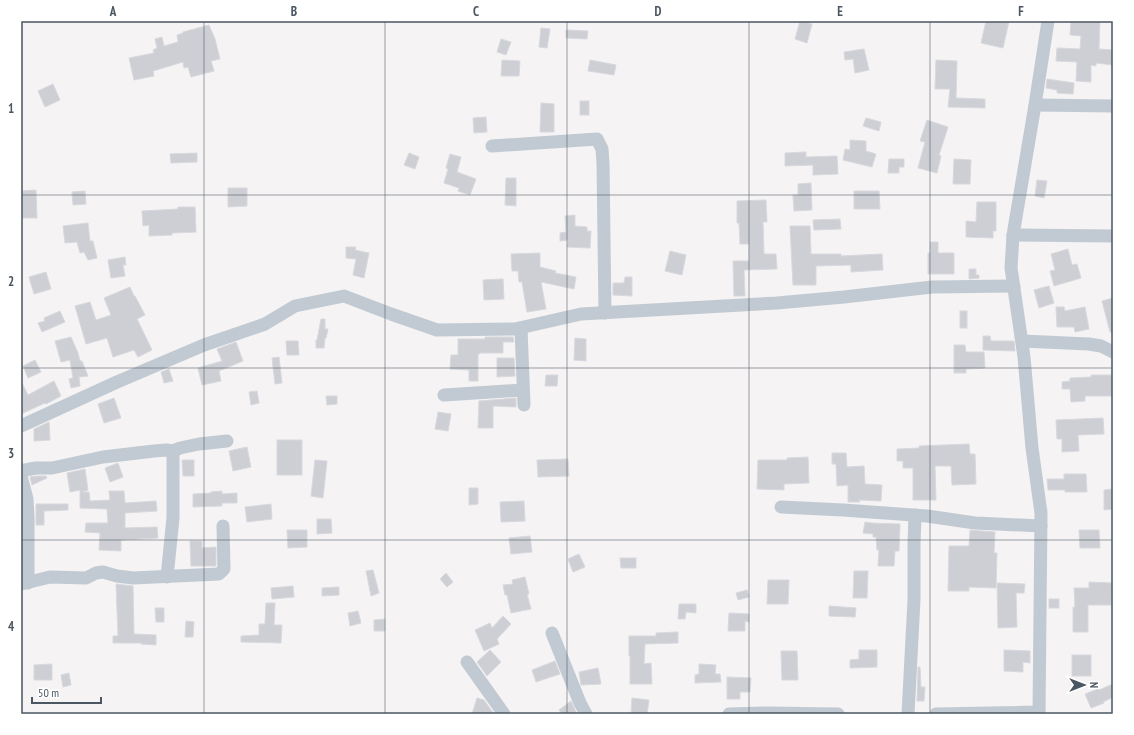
<svg xmlns="http://www.w3.org/2000/svg" width="1134" height="735" font-family="'PT Sans Narrow',sans-serif">
<style>
.building{fill:#cdcfd5;stroke:#d7d9de}
.lines{fill:none;stroke-linecap:round;stroke-linejoin:round}
.minor{stroke:#c1cad2;stroke-width:13}
.grid{fill:none;stroke:#4a5661;stroke-width:1;stroke-opacity:0.55}
.neatline{fill:none;stroke:#4a5661;stroke-width:1.5}
.grid-label{font-size:13px;text-anchor:middle;font-weight:bold;fill:#4a5661}
</style>
<rect width="100%" height="100%" fill="#f5f3f3"/>
<!-- building -->
<g class="building">
<path d="M800,21L812,24L807,43L795,39Z"/>
<path d="M986,21H1009L1003,48L981,43Z"/>
<path d="M1071,21H1100L1099,49L1113,50V65L1096,63V66L1091,65V82L1076,81L1077,62L1056,61L1057,48L1080,49L1081,36L1070,35Z"/>
<path d="M209,25L215,39L220,59L211,61L214,71L191,77L188,67L184,68L183,62L153,71L154,76L134,80L129,58L154,53L153,50L157,48L155,39L162,37L164,46L178,42L177,35L183,33V32Z"/>
<path d="M541,28L550,29L547,48L539,47Z"/>
<path d="M566,30L588,31L587,39L566,38Z"/>
<path d="M501,39L511,42L506,55L497,52Z"/>
<path d="M864,49L869,70L855,73L853,59L845,60L844,52Z"/>
<path d="M502,60L520,61L519,76H501Z"/>
<path d="M590,60L616,65L614,75L588,71Z"/>
<path d="M936,60L957,61L956,98L985,99V108L948,107L950,89H935Z"/>
<path d="M1047,79L1074,83L1073,94L1057,93V90L1046,88Z"/>
<path d="M53,84L60,100L45,107L38,91Z"/>
<rect x="580" y="101" width="9" height="14"/>
<path d="M541,103L554,104V132H540Z"/>
<path d="M486,117L487,132L474,133L473,118Z"/>
<path d="M866,118L881,122L879,131L863,126Z"/>
<path d="M927,120L948,127L939,155L941,156L937,173L918,168L925,142L920,141Z"/>
<path d="M850,140L866,141V151L876,154L872,167L843,160L845,149L850,150Z"/>
<path d="M806,152V157L837,156L838,174L813,175V165L785,166V153Z"/>
<path d="M197,153V162L171,163L170,154Z"/>
<path d="M409,153L419,157L415,169L404,165Z"/>
<path d="M450,154L461,157L457,172L476,179L470,195L458,191L459,188L444,183L448,169L446,168Z"/>
<path d="M889,159H904V167H899V173H888Z"/>
<path d="M954,159L971,160L970,184H953Z"/>
<path d="M506,178H516V206L505,205Z"/>
<path d="M1037,180L1047,181L1044,198L1035,196Z"/>
<path d="M811,183L812,210L794,211L793,195H798V184Z"/>
<path d="M228,188H247V206L228,207Z"/>
<path d="M36,190L37,218H21V191Z"/>
<path d="M85,191L86,204L73,205L72,192Z"/>
<path d="M854,191H879L880,209H854Z"/>
<path d="M766,200L767,222H763L764,254H776L777,269L744,270L745,296H734L733,261H749V244H740L739,223H737V201Z"/>
<path d="M977,202H996V231H993V238L966,237V221L976,222Z"/>
<path d="M178,207H195L196,232L172,233V235L149,236V225L143,226L142,211L178,209Z"/>
<path d="M575,215V226L587,227V231H591L590,248L567,247L568,240L560,241V233L566,232L565,216Z"/>
<path d="M840,219L841,229L814,230L813,220Z"/>
<path d="M88,223L90,241H93L97,258L88,260L84,252L80,253L77,242L65,243L63,226Z"/>
<path d="M790,226H810L811,254H841V256L882,254L883,270L851,272V265L816,266V285H793Z"/>
<path d="M930,242H938V253H954V274H928V253H930Z"/>
<path d="M346,247H356L355,250L369,253L364,278L353,275L356,259L346,258Z"/>
<path d="M1068,249L1072,265L1077,264L1081,278L1054,286L1050,271L1055,270L1051,254Z"/>
<path d="M670,251L686,255L682,275L665,271Z"/>
<path d="M540,253V267L556,271L555,273L576,277L574,289L541,282L546,309L527,312L522,282H519L518,271H512L511,254Z"/>
<path d="M125,257L126,265H123L125,276L111,278L108,260Z"/>
<path d="M969,269H976V275H979V278L969,279Z"/>
<path d="M46,272L51,289L34,294L29,277Z"/>
<path d="M625,277H632V296L613,295V283H624Z"/>
<path d="M503,279L504,299L484,300L483,280Z"/>
<path d="M1049,286L1054,303L1039,308L1034,290Z"/>
<path d="M130,287L134,296H135L145,315L137,319L152,350L138,357L134,350L113,357L107,338L86,344L75,306L90,302L96,320L111,315L104,298Z"/>
<path d="M1113,298V332H1110L1102,301Z"/>
<path d="M1056,307H1064L1065,311L1085,307L1089,329L1075,332L1074,327H1057Z"/>
<path d="M60,311L65,322L42,332L38,323L45,321L44,318Z"/>
<rect x="960" y="311" width="7" height="17"/>
<path d="M321,319H325V329H328L326,338H325L324,348H316V340H317Z"/>
<path d="M983,336H990L991,341H1014L1015,351L983,350Z"/>
<path d="M71,337L78,353L80,361H82L88,376L79,377L80,386L71,388L69,379L73,378L70,360L61,362L55,341Z"/>
<path d="M485,337H513L514,342H503V353H480V354H478V381H469V370L450,369L451,355H458V339H485Z"/>
<path d="M575,338L586,339V361L574,360Z"/>
<path d="M286,341H298L299,355H287Z"/>
<path d="M236,342L243,361L219,371L221,381L202,385L198,368L222,361L217,349Z"/>
<path d="M954,345H965L966,352H984L985,368L966,369V373H954Z"/>
<path d="M279,357L282,383L275,384L272,358Z"/>
<path d="M497,358H514L515,376L497,377Z"/>
<path d="M35,360L41,372L28,378L23,366Z"/>
<path d="M169,369L173,381L164,383L161,372Z"/>
<path d="M546,375H558L557,386H545Z"/>
<path d="M1091,375H1113V396H1085V401L1071,402L1070,389H1062V382L1070,381V378L1091,377Z"/>
<path d="M21,381L28,395L54,381L61,396L46,404L45,403L21,414Z"/>
<path d="M257,391L259,403L251,405L249,392Z"/>
<path d="M326,396H337V404L327,405Z"/>
<path d="M114,398L121,418L104,423L98,404Z"/>
<path d="M516,398V407L493,406V428H478L479,401Z"/>
<path d="M438,412L451,414L448,431L435,429Z"/>
<path d="M1103,418L1104,434L1078,435L1079,451L1062,452V439H1057L1056,420Z"/>
<path d="M49,422L50,440L34,441V429Z"/>
<rect x="277" y="440" width="25" height="35"/>
<path d="M969,444L970,454H975L976,484L952,485L951,466H935L936,500H913V468H903V461H897V449L919,448V446Z"/>
<path d="M247,447L251,467L233,471L229,451Z"/>
<path d="M832,453H846L847,467L864,466L865,484L882,485L881,501L859,500L860,502H848V485L837,486L836,464H832Z"/>
<path d="M808,457L809,483L784,484V490L757,489L758,460H787V458Z"/>
<path d="M568,459L569,476L538,477L537,460Z"/>
<path d="M182,460H194V476H183Z"/>
<path d="M315,460L327,461L323,498L311,496Z"/>
<path d="M118,463L123,477L110,482L105,468Z"/>
<path d="M85,469L88,490L82,492H89L90,501L110,500L109,491H124L125,503L156,501L157,511L125,513V528L157,527L158,538L121,540V551L99,550L100,533L85,532L86,523H108L107,509L80,508V490L70,492L67,473Z"/>
<path d="M1064,474H1086L1087,492H1065V490H1048L1047,479H1064Z"/>
<path d="M37,476H46L47,478L32,485L30,477Z"/>
<path d="M469,488H478V504L469,505Z"/>
<path d="M1113,489V509L1104,510V490Z"/>
<path d="M222,491V494L237,493V503H222V506L193,507V494L211,493V492Z"/>
<path d="M524,501L525,521L501,522L500,502Z"/>
<path d="M36,504H68V510L44,511V525H36Z"/>
<path d="M271,504L272,519L247,522L245,507Z"/>
<path d="M317,519H331L332,533L317,534Z"/>
<path d="M865,522L872,523L900,524L899,551H895L894,566H878L879,550H877L876,537H873V534L863,533Z"/>
<path d="M287,530H307V547L288,548Z"/>
<path d="M970,530L995,532L994,553H997L996,588L969,587V591H948L949,546H969Z"/>
<path d="M1079,530H1099L1100,548H1080Z"/>
<path d="M530,536L532,552L511,554L509,538Z"/>
<path d="M190,541H202V548L216,547V566H191Z"/>
<path d="M579,554L585,567L573,572L568,559Z"/>
<path d="M620,558H636V568H621Z"/>
<path d="M373,570L379,593L371,596L366,571Z"/>
<path d="M854,571H868L867,598H853Z"/>
<path d="M446,573L453,582L447,587L440,579Z"/>
<path d="M525,577L529,594H527L531,609L511,613L507,595H505L503,585L513,584L512,580Z"/>
<path d="M768,580H789L788,604H767Z"/>
<path d="M1089,582L1112,583L1111,605H1088V632H1073V607H1075L1074,588H1089Z"/>
<path d="M997,583L1025,584L1024,593H1016L1017,627L998,628Z"/>
<path d="M116,584L133,586L134,634L156,635V645L141,644V643H113V636H118Z"/>
<path d="M293,586L294,597L272,599L271,588Z"/>
<path d="M339,587V595L322,596V588Z"/>
<path d="M747,590L749,597L738,600L736,593Z"/>
<rect x="1049" y="599" width="10" height="9"/>
<path d="M266,603H275L274,625H282L281,643L241,642V636L259,635V624H265Z"/>
<path d="M679,604H696V613L686,612L685,619H678Z"/>
<path d="M829,606L856,608L855,617L829,616Z"/>
<path d="M155,608H164V622H156Z"/>
<path d="M358,611L361,623L350,626L348,613Z"/>
<path d="M729,613L749,614V622L745,621V631H728Z"/>
<path d="M503,616L511,624L497,639L499,644L484,651L475,630L490,623L492,628Z"/>
<path d="M385,619V631H374V620Z"/>
<path d="M186,621L194,622L193,637H185Z"/>
<path d="M678,632V643L645,644L644,664L651,663L652,684H630V656H629V636H656V633Z"/>
<path d="M490,650L501,662L487,676L477,662Z"/>
<path d="M859,650H877V667L850,668V660L859,659Z"/>
<path d="M1004,650L1030,651V663L1023,662V672L1004,671Z"/>
<path d="M781,651H797L798,680H782Z"/>
<rect x="1072" y="655" width="19" height="21"/>
<path d="M555,661L560,674L536,682L532,670Z"/>
<path d="M52,664V680H34V665Z"/>
<path d="M699,664L716,665L715,674H720L721,682L695,683V675L699,674Z"/>
<path d="M918,667H920L921,687H925L924,701H917Z"/>
<path d="M598,668L601,684L581,685L579,672Z"/>
<path d="M69,673L71,685L63,687L61,675Z"/>
<path d="M727,677L751,678L750,692H740V699H727Z"/>
<path d="M1113,684V697L1103,702L1104,703L1091,708L1085,694L1098,689L1099,690Z"/>
<path d="M477,698L484,700L494,714H472Z"/>
<path d="M632,698L649,700L647,714H631Z"/>
<path d="M571,701L577,714H562L559,710Z"/>
</g>
<g class="lines">
<!-- minor -->
<g class="minor">
<path d="M1035,105L1113,106"/>
<path d="M492,146L597,139L602,149L603,163L605,313"/>
<path d="M1013,235L1113,236"/>
<path d="M521,328L524,405"/>
<path d="M1022,341L1089,344L1101,346L1113,352"/>
<path d="M444,395L523,390"/>
<path d="M21,426L117,382L204,345L265,324L295,306L344,296L391,314L437,330L515,329L581,314L777,303L844,297L932,287L1014,286"/>
<path d="M781,507L843,510L927,516L975,523L1041,526"/>
<path d="M167,577L173,518V451"/>
<path d="M28,583V517L27,499L21,476L22,472L25,470L36,468H52L103,457L154,451L166,450L173,451L180,448L199,444L227,441"/>
<path d="M21,584L50,577L86,578L96,573L103,572L117,576L133,578L219,574L224,569L223,526"/>
<path d="M552,633L580,703L586,714"/>
<path d="M467,662L504,714"/>
<path d="M729,714L767,713L838,714"/>
<path d="M908,714L914,600V544L915,515"/>
<path d="M936,714L1039,712"/>
<path d="M1039,714L1041,513L1032,448L1024,357L1011,268L1013,235L1035,105L1048,21"/>
</g>
</g>
<!-- grid -->
<path class="grid" d="M204,21V714M385,21V714M567,21V714M749,21V714M930,21V714M21,195H1113M21,368H1113M21,540H1113"/>
<!-- border -->
<rect width="1134" height="735" fill="none" stroke="#ffffff" stroke-width="44"/>
<!-- north arrow -->
<g transform="translate(1084 685) rotate(90)" stroke="#ffffff" stroke-width="3" paint-order="stroke">
<path d="M0-3L7 15L0 10L-7 15Z" fill="#4a5661"/>
<text y="-6" font-size="11" font-weight="bold" text-anchor="middle" fill="#4a5661">N</text>
</g>
<!-- scale -->
<path d="M32 697v6h69v-6" fill="none" stroke="#4a5661" stroke-width="2"/>
<text x="38" y="697" font-size="12" fill="#4a5661" stroke="#ffffff" stroke-width="3" paint-order="stroke">50 m</text>
<rect x="22" y="22" width="1090" height="691" class="neatline"/>
<g class="grid-label">
<text x="113" y="16">A</text>
<text x="294" y="16">B</text>
<text x="476" y="16">C</text>
<text x="658" y="16">D</text>
<text x="840" y="16">E</text>
<text x="1021" y="16">F</text>
<text x="11" y="113">1</text>
<text x="11" y="286">2</text>
<text x="11" y="458">3</text>
<text x="11" y="631">4</text>
</g>
</svg>
